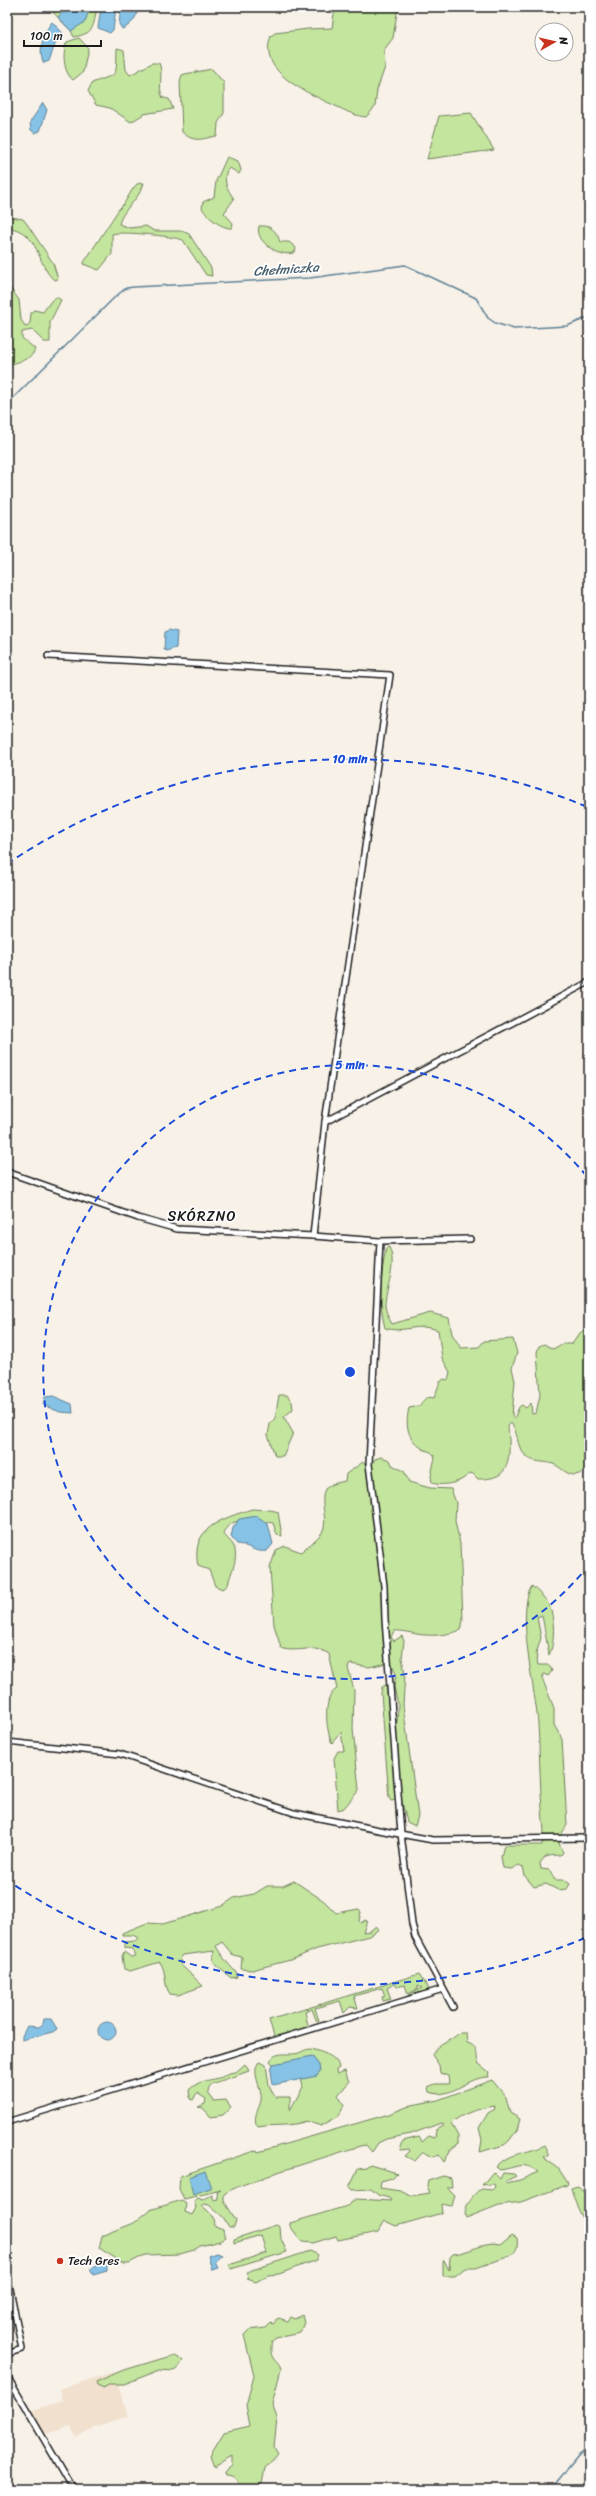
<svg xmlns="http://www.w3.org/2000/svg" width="596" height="2496" font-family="Sriracha,sans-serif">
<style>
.built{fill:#f0e0cd}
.green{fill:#c4e59e;stroke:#70805d}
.water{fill:#86c2e5;stroke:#5c8095}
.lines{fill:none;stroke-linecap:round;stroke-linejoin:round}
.stream{stroke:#5c8095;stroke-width:1.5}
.minor-casing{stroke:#1c1c1c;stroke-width:8}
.minor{stroke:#fff;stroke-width:5}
.ring{fill:none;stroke:#1d4ed8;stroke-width:2;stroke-dasharray:7 5}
.poi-dot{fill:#c8321e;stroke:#fff;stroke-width:1.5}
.labels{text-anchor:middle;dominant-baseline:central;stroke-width:3.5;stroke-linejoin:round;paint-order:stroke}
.poi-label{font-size:12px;fill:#1c1c1c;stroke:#fff;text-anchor:start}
.water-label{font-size:13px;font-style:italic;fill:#465e6c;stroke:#fff}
.quarter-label{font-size:14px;letter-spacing:1px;fill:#1c1c1c;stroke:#fff}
.centre{fill:#1d4ed8;stroke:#fff;stroke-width:2}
.ring-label{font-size:12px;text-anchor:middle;font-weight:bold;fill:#1d4ed8;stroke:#fff;stroke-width:3.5;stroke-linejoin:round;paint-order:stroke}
</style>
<rect width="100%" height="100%" fill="#f8f1e8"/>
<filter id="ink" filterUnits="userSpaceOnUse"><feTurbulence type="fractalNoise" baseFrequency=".025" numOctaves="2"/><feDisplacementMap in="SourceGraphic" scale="8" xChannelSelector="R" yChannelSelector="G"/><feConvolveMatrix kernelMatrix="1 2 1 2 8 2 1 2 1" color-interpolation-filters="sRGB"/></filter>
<g filter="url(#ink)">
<!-- built -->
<path class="built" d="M114,2372L128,2416L94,2427L76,2438L71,2426L43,2435L29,2411L63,2401L60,2389Z"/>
<!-- green -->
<g class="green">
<path d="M48,7H97C93,27 95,33 74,37L71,31Z"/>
<path d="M335,7H398L393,38L384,50L385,67L377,90L375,107L366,117C353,116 341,108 329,103C304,91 257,71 271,36L275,33L308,29L332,28Z"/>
<path d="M79,38L88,48L83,72L73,80C63,72 62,52 67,42Z"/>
<path d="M117,48L124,50L126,70L130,75L152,63H159C164,74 157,87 163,98L169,99L173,109L144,114L131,122L110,108L96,105L88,91L92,83C119,72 116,80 117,48Z"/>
<path d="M212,69L224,83V113L218,123L217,136C203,138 195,144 182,132L180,81L182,75L185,74Z"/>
<path d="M471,113L494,150L427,159L439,116Z"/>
<path d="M227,157L238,161L241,170L239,174L230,168L227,170C223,183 227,188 234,199L224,213L233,223L232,228C222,229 207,217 202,208L203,202L214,197L216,181Z"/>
<path d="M142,183H144C140,199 123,208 119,224L130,228L146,226L154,231H182L189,234L211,268L212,276L206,275L183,240C173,236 121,231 112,234V254L99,270L83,264L119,209C127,202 129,192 137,184Z"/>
<path d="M11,217L23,219L27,224L53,263L58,279L54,280C35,263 42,233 7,227V218Z"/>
<path d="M259,226C271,225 277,231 280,242H289L296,248L295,252C283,259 254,243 259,226Z"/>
<path d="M7,284L19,300L21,320L26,327L30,323L31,313L34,310L43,312L51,301L56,297L61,300L50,322V342H44L32,330L22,332V338L35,349C32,361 17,361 7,366Z"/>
<path d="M389,1247C398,1265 385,1288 385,1306C386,1312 389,1319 392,1324L430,1313L449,1318L452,1334L461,1348L479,1347L484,1341L513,1339L517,1353L512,1368L515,1381L512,1415L514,1419L519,1407L522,1405L526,1408L531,1403L532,1414L536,1413L540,1395L537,1352L539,1346L544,1344L553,1349L562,1344H572L580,1333L584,1330L589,1332V1468C585,1471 581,1474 575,1475C566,1475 560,1466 553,1464C543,1461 533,1463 526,1456C515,1446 519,1432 511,1423L508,1426C509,1439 513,1470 497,1476C491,1479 484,1479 478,1479L472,1473C467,1475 465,1478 461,1480C453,1484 440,1486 432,1483L431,1476L435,1457C432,1451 429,1452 423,1449C407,1439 405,1425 409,1408L420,1406C424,1399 425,1396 434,1398L440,1382L444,1379L448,1380L450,1372L442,1358L438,1330C417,1322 402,1334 385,1328C378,1301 381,1274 386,1248Z"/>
<path d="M279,1395H287L292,1402L293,1409L284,1417L293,1433L283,1456H275L268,1435L270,1424L275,1418Z"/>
<path d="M381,1457L390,1460L392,1465L404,1471L409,1482L430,1488L451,1489L456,1503L455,1521L460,1544L463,1620L461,1630C450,1634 438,1636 426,1635C415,1635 406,1630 394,1631L391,1637L394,1641L402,1636L404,1641L402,1658L405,1674L403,1705L418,1816L415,1826L407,1822L401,1799L391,1801L389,1798L381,1693L382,1687L386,1685L391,1719L397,1722L398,1705L394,1687L396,1674L391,1662L369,1667L350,1664L348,1668L354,1690L353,1729L359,1790L344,1808L338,1810L334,1758L338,1751H344L341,1732L332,1743C326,1731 322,1696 337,1689L329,1654C313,1643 297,1654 281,1648L274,1625L270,1568L276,1550L285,1546L301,1552C306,1547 315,1541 320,1535C331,1522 318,1504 325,1489L332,1484L345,1481L346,1474L363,1462L366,1465L372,1464L375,1459Z"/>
<path d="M252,1509C260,1510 271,1509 278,1512L282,1536L277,1535L273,1523C256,1521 232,1514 223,1533C226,1538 231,1541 233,1545C240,1558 230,1573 228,1585L223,1589L215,1586L209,1570L198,1566C190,1527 222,1519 252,1509Z"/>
<path d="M532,1586C538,1592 545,1597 549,1605C555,1617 555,1645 549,1655L542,1615L537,1617L541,1638L536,1654L538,1665H549L552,1671L548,1676L544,1674L542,1678L554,1708V1725L562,1739L567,1825C562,1834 555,1840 563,1852L561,1855C551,1856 546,1854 540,1863L541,1869L549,1870L555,1880H564L570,1884L567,1889L558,1890L546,1884L534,1887L525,1876L523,1867L519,1865L511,1869L503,1868L501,1857L504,1845H542L544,1831C540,1795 540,1759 538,1724C536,1692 515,1610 532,1586Z"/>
<path d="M294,1881L324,1901L336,1913L359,1909L361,1912L359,1921L361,1923L365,1920L367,1921L363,1932L370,1931L376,1926L379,1929L369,1936L317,1949L290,1960L252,1970L241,1969L242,1957L233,1955L222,1942L216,1946C220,1954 231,1968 237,1973V1977L231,1978L214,1963L213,1957L214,1951L183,1955L180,1959L181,1965L203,1986L178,1995L170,1994C163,1984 167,1972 160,1962L130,1971L124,1969L122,1956L124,1952L131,1957L136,1956L132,1949L125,1948V1942L135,1941L138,1938L133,1935H122V1933L147,1923L163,1924L222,1906L234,1898L254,1894L267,1886H283Z"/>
<path d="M419,1974L431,1992L400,2000L422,1988L418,1986V1989L408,1994L405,1985L397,1987L395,1984L387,1988L391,1999L383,2001L382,1997L385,1996L382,1988L354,1996L358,2008L350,2007L344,2013L340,2001L315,2008L319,2021L317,2022L312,2009L305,2012L309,2029L275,2039L269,2020Z"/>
<path d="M459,2033H466L467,2043C479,2046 476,2054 478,2063L489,2072L488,2077C467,2077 451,2100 429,2092L428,2087L435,2084H449L448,2076L440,2073L439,2065L432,2055C439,2040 451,2042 459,2033Z"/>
<path d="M311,2049C321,2052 338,2056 339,2068L336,2070L337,2074L345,2071L349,2082L338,2095L344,2105L339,2116L321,2126L306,2121C292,2127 273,2124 258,2127C251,2118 260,2108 261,2100C263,2088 250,2073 259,2062L266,2065L269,2085L275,2097H290V2110L303,2087L299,2070L277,2069L270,2061C276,2050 288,2056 299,2053C303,2051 306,2049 311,2049Z"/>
<path d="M245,2064L249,2071L212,2084L209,2087L208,2093L214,2101L226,2100L231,2107L223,2115L211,2117L203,2108L198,2107L205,2104L206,2099L197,2093L193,2100L190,2099L189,2090C199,2080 207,2081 219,2078C226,2076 227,2072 236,2072Z"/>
<path d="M492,2080L506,2097L510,2113L520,2119L517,2130L509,2141L504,2145L480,2152L482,2140L479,2128L488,2113L495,2109L494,2106C480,2109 460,2113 451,2124L458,2136V2144L451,2149L444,2162L439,2155L432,2157L423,2152L415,2161L405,2156L410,2151L409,2149L401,2150L400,2146L403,2141L419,2137L422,2142L429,2136L435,2138L436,2129L444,2124L441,2123L411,2134L386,2139L378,2143L372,2152L366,2145L360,2146L278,2172C261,2180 241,2183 224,2194V2201L236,2220L234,2227H229L223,2217L209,2205L204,2204L201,2206L214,2217L215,2227L223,2230L226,2237L220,2241L200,2246L194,2250L180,2254L145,2255L129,2263H123L99,2248L102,2236L134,2223L150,2210L182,2200L186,2203L185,2212L192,2215L196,2208L194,2201L198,2198L202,2200L212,2195L214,2200L218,2199L217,2192L221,2190L184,2199L179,2189L180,2176L257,2150L258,2152L389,2114L412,2105L438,2100Z"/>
<path d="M544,2145L548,2153V2156H543L544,2158L558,2168L568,2183L567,2185L521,2202L499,2205L466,2218C462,2210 473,2192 482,2189C485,2189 489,2190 492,2190L495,2187L494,2184L482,2185L493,2172L500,2179L503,2173L514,2174L516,2176L506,2181V2183L520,2180L538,2172C523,2160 516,2168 500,2170L496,2167C510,2151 526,2155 544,2145Z"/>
<path d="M370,2165L397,2173L392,2178L381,2181L380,2188L400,2191L411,2196L430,2193L427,2186L428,2181L443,2176L451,2178L452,2187H447L455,2195L452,2206L441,2204L442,2213L396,2226L385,2221L378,2232L338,2240L336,2236L313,2243L302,2242L290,2226V2223L347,2206L356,2199L391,2201L389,2198L378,2195L371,2189L352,2190L349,2187L358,2169L366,2168Z"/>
<path d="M578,2186C588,2193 589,2207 589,2219L583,2218C580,2215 572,2193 571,2188Z"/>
<path d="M276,2225L280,2227L281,2239L287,2252L231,2269L229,2265L266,2253L261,2235L234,2243V2239Z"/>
<path d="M512,2235L517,2238C518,2247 517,2251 510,2256L476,2268H465L455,2276H443V2262L444,2260L449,2270L450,2257L453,2254C469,2253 484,2241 500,2245Z"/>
<path d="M310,2251L318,2255L316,2260L279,2274L268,2275L256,2282L247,2279L248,2272L252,2270Z"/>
<path d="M302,2314L304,2322L300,2333L276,2338L272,2341C268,2360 276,2358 281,2369L272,2404L277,2418L274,2447L278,2454L265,2468L262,2484L239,2489C238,2480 235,2475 225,2475L224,2472L232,2466V2456L214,2466L210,2455L224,2432L250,2426L246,2405L254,2376L244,2335L249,2330L265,2328L270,2323L273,2324L278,2318L288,2321L291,2317L295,2319Z"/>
<path d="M174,2355L183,2360L179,2367L174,2371L160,2370L124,2384H108L104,2388L97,2385L96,2382L121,2371Z"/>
</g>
<!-- water -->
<g class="water">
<path d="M67,7H90L85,22L71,31L58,17Z"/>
<path d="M101,7H116L113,30L110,33L98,28Z"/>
<path d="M121,7H139C136,18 132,25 122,29L119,24Z"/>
<path d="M52,22L63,33L57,39L49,61L44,63C37,52 44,31 52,22Z"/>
<path d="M43,103L47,110L40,131L35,133L31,130L30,122Z"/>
<path d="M169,630L177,632L176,648L166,651L164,649L165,632Z"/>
<path d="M53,1396L72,1404L73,1413L60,1412L43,1405L45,1397Z"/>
<path d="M257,1516L268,1524L273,1544L267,1551C254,1553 249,1545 237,1544L231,1537L233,1528L239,1519Z"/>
<path d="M44,2019H51L57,2029L56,2031L22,2040V2036L27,2026L39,2027L43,2024Z"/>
<circle cx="107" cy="2031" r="9"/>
<path d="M312,2056L319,2065L320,2072L317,2076L273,2085L271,2071L273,2064Z"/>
<path d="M205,2171L211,2188L193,2194L189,2177Z"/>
<path d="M217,2253L223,2255L215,2262L218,2268L212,2270L208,2256Z"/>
<path d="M99,2258L107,2265V2271L93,2275L90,2269L97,2266L96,2261Z"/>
</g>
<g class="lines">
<!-- stream -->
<g class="stream">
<path d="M7,404L115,297L126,288L134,287L310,278L405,265L476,298L488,318L495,323L514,329L567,326L589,317"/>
<path d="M551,2489L578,2456L589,2448"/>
</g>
<defs>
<g id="minor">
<path d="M325,1122L589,982"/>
<path d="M7,1172L138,1218L177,1229L313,1236L325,1122L390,675L48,656"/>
<path d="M313,1236L380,1241L369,1464L384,1586L385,1619L401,1834L412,1924L415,1937L453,2007"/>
<path d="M380,1241L470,1239"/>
<path d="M7,1742L120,1754L294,1813L389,1832L433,1840L589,1838"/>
<path d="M7,2122L443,1989"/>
<path d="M7,2274L22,2349L7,2354"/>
<path d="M7,2376L73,2489"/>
</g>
</defs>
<!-- minor casing -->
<use href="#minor" class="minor-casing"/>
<!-- minor -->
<use href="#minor" class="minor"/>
</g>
</g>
<!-- distance rings -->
<g class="ring">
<path d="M589 1565A307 307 0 1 1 589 1179"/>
<path d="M585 1938A613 613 0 0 1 7 1880M7 864A613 613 0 0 1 585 806"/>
</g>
<!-- markers -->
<circle class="poi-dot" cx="60" cy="2261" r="4"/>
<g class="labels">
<!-- poi labels -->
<g class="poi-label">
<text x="68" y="2261">Tech Gres</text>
</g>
<!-- water labels -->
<g class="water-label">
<text transform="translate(286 269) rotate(-4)">Chełmiczka</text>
</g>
<!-- quarter labels -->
<g class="quarter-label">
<text x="202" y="1216">SKÓRZNO</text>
</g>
</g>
<circle cx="350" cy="1372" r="6" class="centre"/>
<g class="ring-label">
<text x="350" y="763">10 min</text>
<text x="350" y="1069">5 min</text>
</g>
<!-- margin -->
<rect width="596" height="2496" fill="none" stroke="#fff" stroke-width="24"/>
<rect x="12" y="12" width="572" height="2472" fill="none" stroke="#1c1c1c" stroke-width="1.5" filter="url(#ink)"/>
<!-- north arrow -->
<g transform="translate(554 42) rotate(82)"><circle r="19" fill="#ffffff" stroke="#a4a4a4"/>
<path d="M0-3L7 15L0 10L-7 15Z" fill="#c8321e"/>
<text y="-6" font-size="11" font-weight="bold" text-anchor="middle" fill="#1c1c1c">N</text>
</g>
<!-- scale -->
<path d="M24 40v6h77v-6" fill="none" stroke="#1c1c1c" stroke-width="2"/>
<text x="30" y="40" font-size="12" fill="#1c1c1c" stroke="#ffffff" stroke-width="3" paint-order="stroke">100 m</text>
</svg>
